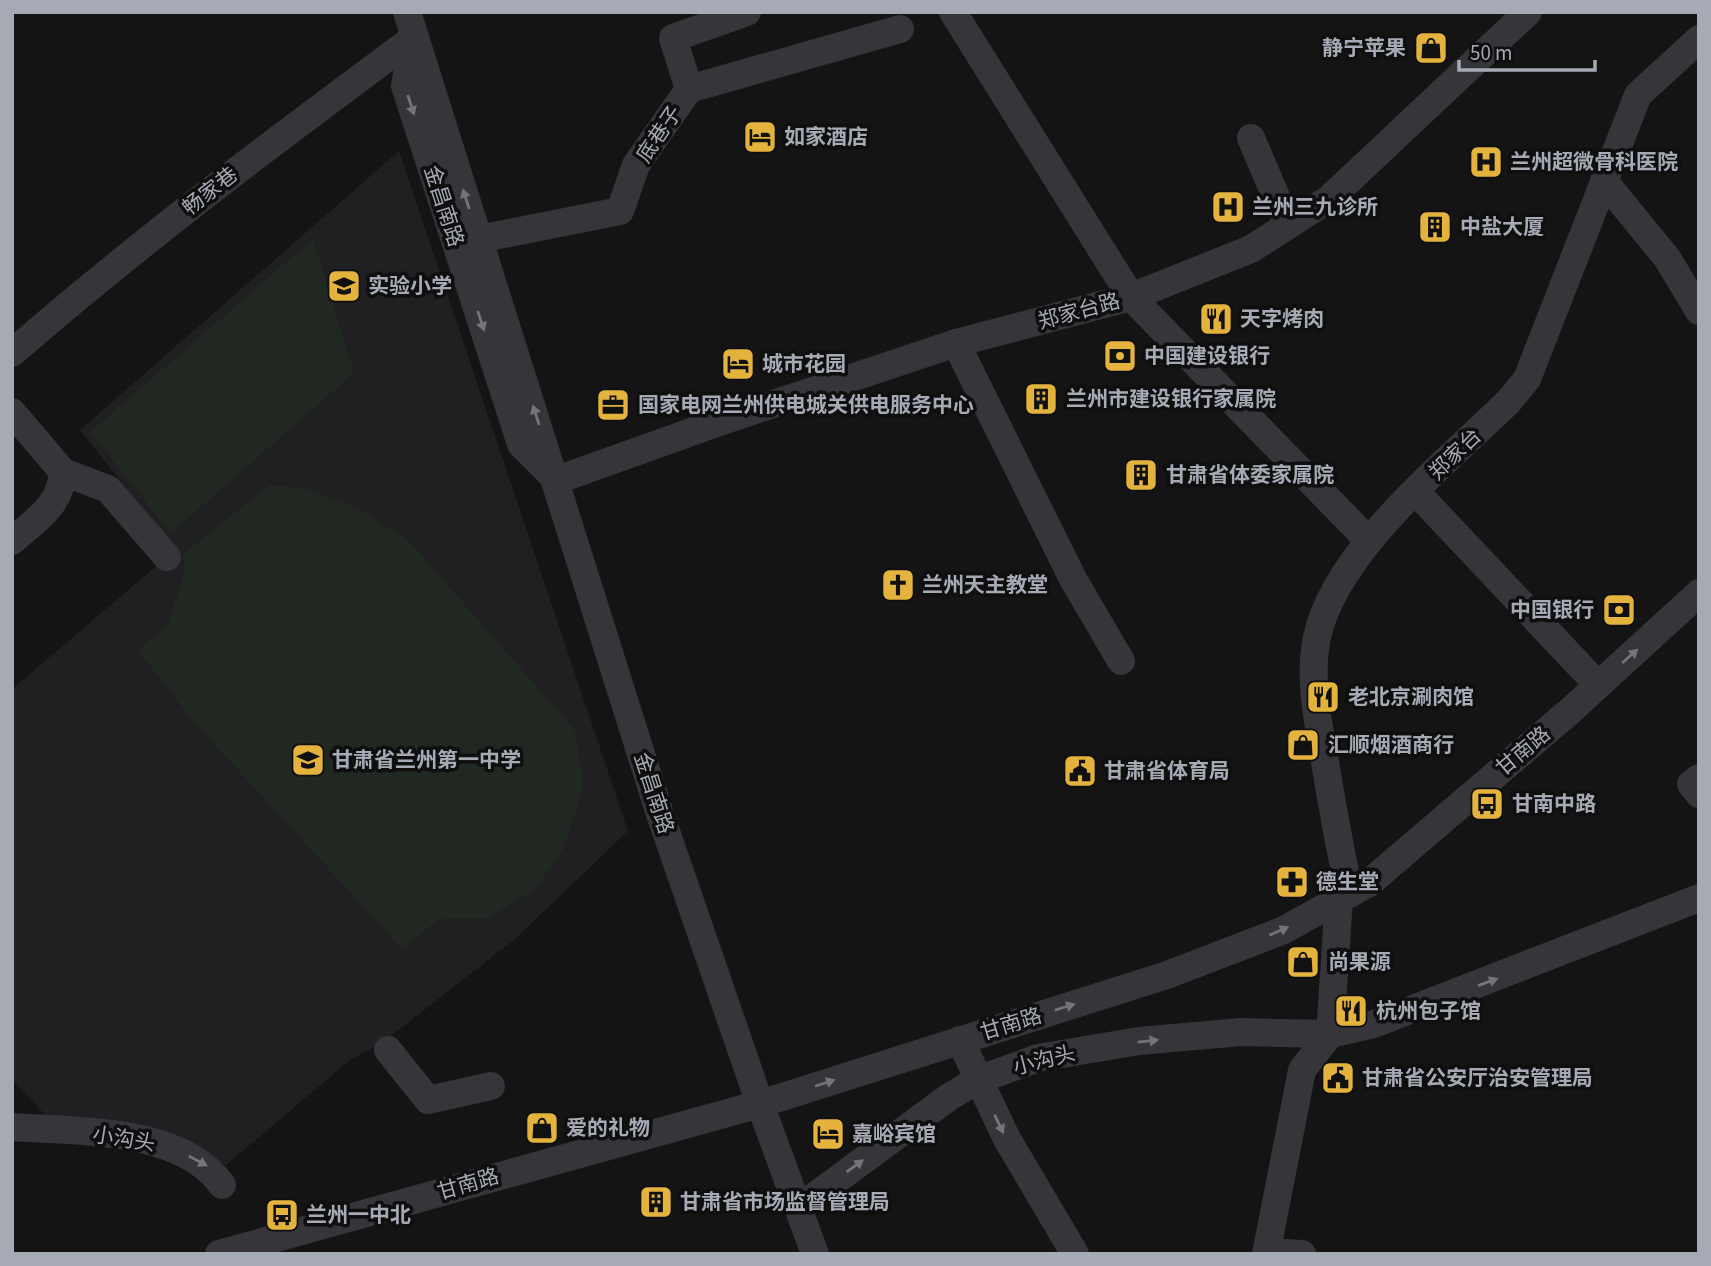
<svg xmlns="http://www.w3.org/2000/svg" width="1711" height="1266" font-family="'Source Sans 3','Noto Sans SC',sans-serif">
<style>
.built{fill:#202022}
.green{fill:#202821}
.lines{fill:none;stroke-linecap:round;stroke-linejoin:round}
.minor{stroke:#35353a;stroke-width:28}
.oneway{fill:#73757d}
.labels{text-anchor:middle;dominant-baseline:central;stroke-width:7;stroke-linejoin:round;paint-order:stroke}
.poi-label{font-size:21px;font-weight:bold;fill:#a6aab4;stroke:#0f0f10;text-anchor:start}
.street-label{font-size:21px;fill:#a6aab4;stroke:#0f0f10}
</style>
<rect width="100%" height="100%" fill="#141415"/>
<!-- built -->
<path class="built" d="M399,151L628,831L514,940L383,1042L349,1061L226,1165L146,1130L45,1115L12,1079V689L175,550L80,430Z"/>
<!-- green -->
<g class="green">
<path d="M313,239L354,373L171,533L90,432Z"/>
<path d="M270,485L303,488L356,507L409,541L575,730L584,785L563,850L535,889L488,918L438,919L403,950L193,721L138,650L168,624L183,578L184,562L181,556Z"/>
</g>
<g class="lines">
<!-- minor -->
<g class="minor">
<path d="M407,12L659,811L760,1104L815,1254"/>
<path d="M953,12L1131,297L1368,540"/>
<path d="M413,41L405,86L521,444L553,476"/>
<path d="M689,89L673,38L747,12"/>
<path d="M1251,138L1288,225"/>
<path d="M1604,181L1667,258L1699,311"/>
<path d="M479,239L620,211L636,165L689,89L900,29"/>
<path d="M956,343L1073,579L1121,661"/>
<path d="M12,353C141,241 277,139 414,38"/>
<path d="M12,412L63,472L108,489L167,557"/>
<path d="M557,480L722,421L956,343L1131,297L1251,249L1329,199L1528,12"/>
<path d="M1416,492L1598,685"/>
<path d="M12,541C36,520 61,505 63,472"/>
<path d="M1699,778L1691,784L1699,794"/>
<path d="M1350,893C1340,852 1333,810 1326,768C1319,726 1308,680 1317,637C1336,550 1447,462 1509,401L1527,379L1638,95L1699,39"/>
<path d="M960,1040L1007,1139L1075,1254"/>
<path d="M388,1050L428,1100L491,1086"/>
<path d="M12,1127C77,1132 181,1127 222,1185"/>
<path d="M800,1207L949,1097L978,1080L1038,1058L1139,1041L1241,1032L1330,1034L1374,1024L1699,898"/>
<path d="M1268,1252L1302,1254"/>
<path d="M219,1254L760,1104L1167,975L1282,931L1369,883L1570,711L1699,593"/>
<path d="M1266,1254L1302,1070L1330,1034L1339,899"/>
</g>
</g>
<!-- one-way arrows -->
<defs><path id="oneway-solid" d="M-6-.8H1V-3.2L6.5 0L1 3.2V.8H-6Z" transform="scale(1.75)"/></defs>
<g class="oneway">
<use href="#oneway-solid" transform="translate(411 105) rotate(72)"/>
<use href="#oneway-solid" transform="translate(466 199) rotate(-108)"/>
<use href="#oneway-solid" transform="translate(481 321) rotate(72)"/>
<use href="#oneway-solid" transform="translate(536 415) rotate(-108)"/>
<use href="#oneway-solid" transform="translate(1630 656) rotate(-42)"/>
<use href="#oneway-solid" transform="translate(1279 931) rotate(-24)"/>
<use href="#oneway-solid" transform="translate(1488 982) rotate(-20)"/>
<use href="#oneway-solid" transform="translate(1065 1007) rotate(-17)"/>
<use href="#oneway-solid" transform="translate(1148 1041) rotate(-6)"/>
<use href="#oneway-solid" transform="translate(825 1083) rotate(-18)"/>
<use href="#oneway-solid" transform="translate(999 1124) rotate(64)"/>
<use href="#oneway-solid" transform="translate(198 1161) rotate(28)"/>
<use href="#oneway-solid" transform="translate(855 1166) rotate(-36)"/>
</g>
<!-- icons -->
<defs>
<symbol id="shop-square" viewBox="-11 -11 22 22"><rect x="-9" y="-9" width="18" height="18" rx="4" fill="#e4b33d" stroke="#0f0f10"/><path d="M-5-2.5h2.3a2.7 3.5 0 0 1 5.4 0H5L5.5 6h-11ZM-1.5-2.5h3a1.5 2.3 0 0 0-3 0Z" fill="#111"/></symbol>
<symbol id="hotel-square" viewBox="-11 -11 22 22"><rect x="-9" y="-9" width="18" height="18" rx="4" fill="#e4b33d" stroke="#0f0f10"/><path d="M-6-4.5h1.5V1H6V5H4.5V3h-9V5H-6ZM-4 0a1.8 1.8 0 1 1 3.6 0ZM.5 0V-2.5h3Q6-2.5 6 0Z" fill="#111"/></symbol>
<symbol id="hospital-square" viewBox="-11 -11 22 22"><rect x="-9" y="-9" width="18" height="18" rx="4" fill="#e4b33d" stroke="#0f0f10"/><path d="M-5-5h3v3.5h4V-5h3V5h-3V1.5h-4V5h-3Z" fill="#111"/></symbol>
<symbol id="building-square" viewBox="-11 -11 22 22"><rect x="-9" y="-9" width="18" height="18" rx="4" fill="#e4b33d" stroke="#0f0f10"/><path d="M-4-6H4V6H1V3H-1V6H-4ZM-2.5-4.3h1.7v1.8h-1.7ZM.8-4.3h1.7v1.8H.8ZM-2.5-1h1.7V.8h-1.7ZM.8-1h1.7V.8H.8Z" fill="#111"/></symbol>
<symbol id="school-square" viewBox="-11 -11 22 22"><rect x="-9" y="-9" width="18" height="18" rx="4" fill="#e4b33d" stroke="#0f0f10"/><path d="M0-5L7-2L0 1L-7-2ZM-4 1L0 2.5L4 1V4Q0 6-4 4Z" fill="#111"/></symbol>
<symbol id="restaurant-square" viewBox="-11 -11 22 22"><rect x="-9" y="-9" width="18" height="18" rx="4" fill="#e4b33d" stroke="#0f0f10"/><path d="M-5-6h1v4h1v-4h1v4h1v-4h1v5L-1.5 .5V6h-2V.5L-5-1ZM5-6V6H3V1.5H1.5Q1.5-4 5-6Z" fill="#111"/></symbol>
<symbol id="bank-square" viewBox="-11 -11 22 22"><rect x="-9" y="-9" width="18" height="18" rx="4" fill="#e4b33d" stroke="#0f0f10"/><path d="M-6-4H6V4H-6ZM0-2.3a2.3 2.3 0 1 0 0 4.6a2.3 2.3 0 1 0 0-4.6Z" fill="#111"/></symbol>
<symbol id="office-square" viewBox="-11 -11 22 22"><rect x="-9" y="-9" width="18" height="18" rx="4" fill="#e4b33d" stroke="#0f0f10"/><path d="M-6-3h4V-5.5h4V-3h4V5H-6ZM-1-4.5V-3h2v-1.5ZM-6 0V1H6V0Z" fill="#111"/></symbol>
<symbol id="church-square" viewBox="-11 -11 22 22"><rect x="-9" y="-9" width="18" height="18" rx="4" fill="#e4b33d" stroke="#0f0f10"/><path d="M-1.2-6h2.4v3.5h3.3v2.4h-3.3V6h-2.4V-.1h-3.3v-2.4h3.3Z" fill="#111"/></symbol>
<symbol id="civic-square" viewBox="-11 -11 22 22"><rect x="-9" y="-9" width="18" height="18" rx="4" fill="#e4b33d" stroke="#0f0f10"/><path d="M-.6-6.5H3V-4.5H.6V-3L4-1V1h2V6H-6V1h2V-1L-.6-3ZM-1.2 2.5V6h2.4V2.5Z" fill="#111"/></symbol>
<symbol id="bus-square" viewBox="-11 -11 22 22"><rect x="-9" y="-9" width="18" height="18" rx="4" fill="#e4b33d" stroke="#0f0f10"/><path d="M-5-6H5V4H4V6H2V4H-2V6H-4V4H-5ZM-3.5-4V0h7V-4ZM-3.5 1.2v1.5H-2V1.2ZM2 1.2v1.5H3.5V1.2Z" fill="#111"/></symbol>
<symbol id="pharmacy-square" viewBox="-11 -11 22 22"><rect x="-9" y="-9" width="18" height="18" rx="4" fill="#e4b33d" stroke="#0f0f10"/><path d="M-2-6h4v4h4v4h-4v4h-4v-4h-4v-4h4Z" fill="#111"/></symbol>
</defs>
<g fill-rule="evenodd">
<use href="#shop-square" x="1412" y="29" width="38" height="38"/>
<use href="#hotel-square" x="741" y="118" width="38" height="38"/>
<use href="#hospital-square" x="1467" y="143" width="38" height="38"/>
<use href="#hospital-square" x="1209" y="188" width="38" height="38"/>
<use href="#building-square" x="1416" y="208" width="38" height="38"/>
<use href="#school-square" x="325" y="267" width="38" height="38"/>
<use href="#restaurant-square" x="1197" y="300" width="38" height="38"/>
<use href="#bank-square" x="1101" y="337" width="38" height="38"/>
<use href="#hotel-square" x="719" y="345" width="38" height="38"/>
<use href="#building-square" x="1022" y="380" width="38" height="38"/>
<use href="#office-square" x="594" y="386" width="38" height="38"/>
<use href="#building-square" x="1122" y="456" width="38" height="38"/>
<use href="#church-square" x="879" y="566" width="38" height="38"/>
<use href="#bank-square" x="1600" y="591" width="38" height="38"/>
<use href="#restaurant-square" x="1304" y="678" width="38" height="38"/>
<use href="#shop-square" x="1284" y="726" width="38" height="38"/>
<use href="#school-square" x="289" y="741" width="38" height="38"/>
<use href="#civic-square" x="1061" y="752" width="38" height="38"/>
<use href="#bus-square" x="1468" y="785" width="38" height="38"/>
<use href="#pharmacy-square" x="1273" y="863" width="38" height="38"/>
<use href="#shop-square" x="1284" y="943" width="38" height="38"/>
<use href="#restaurant-square" x="1332" y="992" width="38" height="38"/>
<use href="#civic-square" x="1319" y="1059" width="38" height="38"/>
<use href="#shop-square" x="523" y="1109" width="38" height="38"/>
<use href="#hotel-square" x="809" y="1115" width="38" height="38"/>
<use href="#building-square" x="637" y="1183" width="38" height="38"/>
<use href="#bus-square" x="263" y="1196" width="38" height="38"/>
</g>
<g class="labels">
<!-- poi labels -->
<g class="poi-label">
<text x="1406" y="48" text-anchor="end">静宁苹果</text>
<text x="784" y="137">如家酒店</text>
<text x="1510" y="162">兰州超微骨科医院</text>
<text x="1252" y="207">兰州三九诊所</text>
<text x="1460" y="227">中盐大厦</text>
<text x="368" y="286">实验小学</text>
<text x="1240" y="319">天字烤肉</text>
<text x="1144" y="356">中国建设银行</text>
<text x="762" y="364">城市花园</text>
<text x="1066" y="399">兰州市建设银行家属院</text>
<text x="638" y="405">国家电网兰州供电城关供电服务中心</text>
<text x="1166" y="475">甘肃省体委家属院</text>
<text x="922" y="585">兰州天主教堂</text>
<text x="1594" y="610" text-anchor="end">中国银行</text>
<text x="1348" y="697">老北京涮肉馆</text>
<text x="1328" y="745">汇顺烟酒商行</text>
<text x="332" y="760">甘肃省兰州第一中学</text>
<text x="1104" y="771">甘肃省体育局</text>
<text x="1512" y="804">甘南中路</text>
<text x="1316" y="882">德生堂</text>
<text x="1328" y="962">尚果源</text>
<text x="1376" y="1011">杭州包子馆</text>
<text x="1362" y="1078">甘肃省公安厅治安管理局</text>
<text x="566" y="1128">爱的礼物</text>
<text x="852" y="1134">嘉峪宾馆</text>
<text x="680" y="1202">甘肃省市场监督管理局</text>
<text x="306" y="1215">兰州一中北</text>
</g>
<!-- street labels -->
<g class="street-label">
<text transform="translate(659 134) rotate(-56)">底巷子</text>
<text transform="translate(210 191) rotate(-38)">畅家巷</text>
<text transform="translate(444 206) rotate(72)">金昌南路</text>
<text transform="translate(1079 311) rotate(-15)">郑家台路</text>
<text transform="translate(1455 454) rotate(-44)">郑家台</text>
<text transform="translate(1523 751) rotate(-40)">甘南路</text>
<text transform="translate(654 793) rotate(72)">金昌南路</text>
<text transform="translate(1011 1024) rotate(-17)">甘南路</text>
<text transform="translate(1044 1060) rotate(-14)">小沟头</text>
<text transform="translate(124 1139) rotate(9)">小沟头</text>
<text transform="translate(468 1184) rotate(-16)">甘南路</text>
</g>
</g>
<!-- border -->
<rect width="1711" height="1266" fill="none" stroke="#a6aab4" stroke-width="28"/>
<!-- scale -->
<path d="M1459 60v10h136v-10" fill="none" stroke="#a6aab4" stroke-width="3.5"/>
<text x="1470" y="60" font-size="21" fill="#a6aab4" stroke="#0f0f10" stroke-width="5" paint-order="stroke">50 m</text>
</svg>
